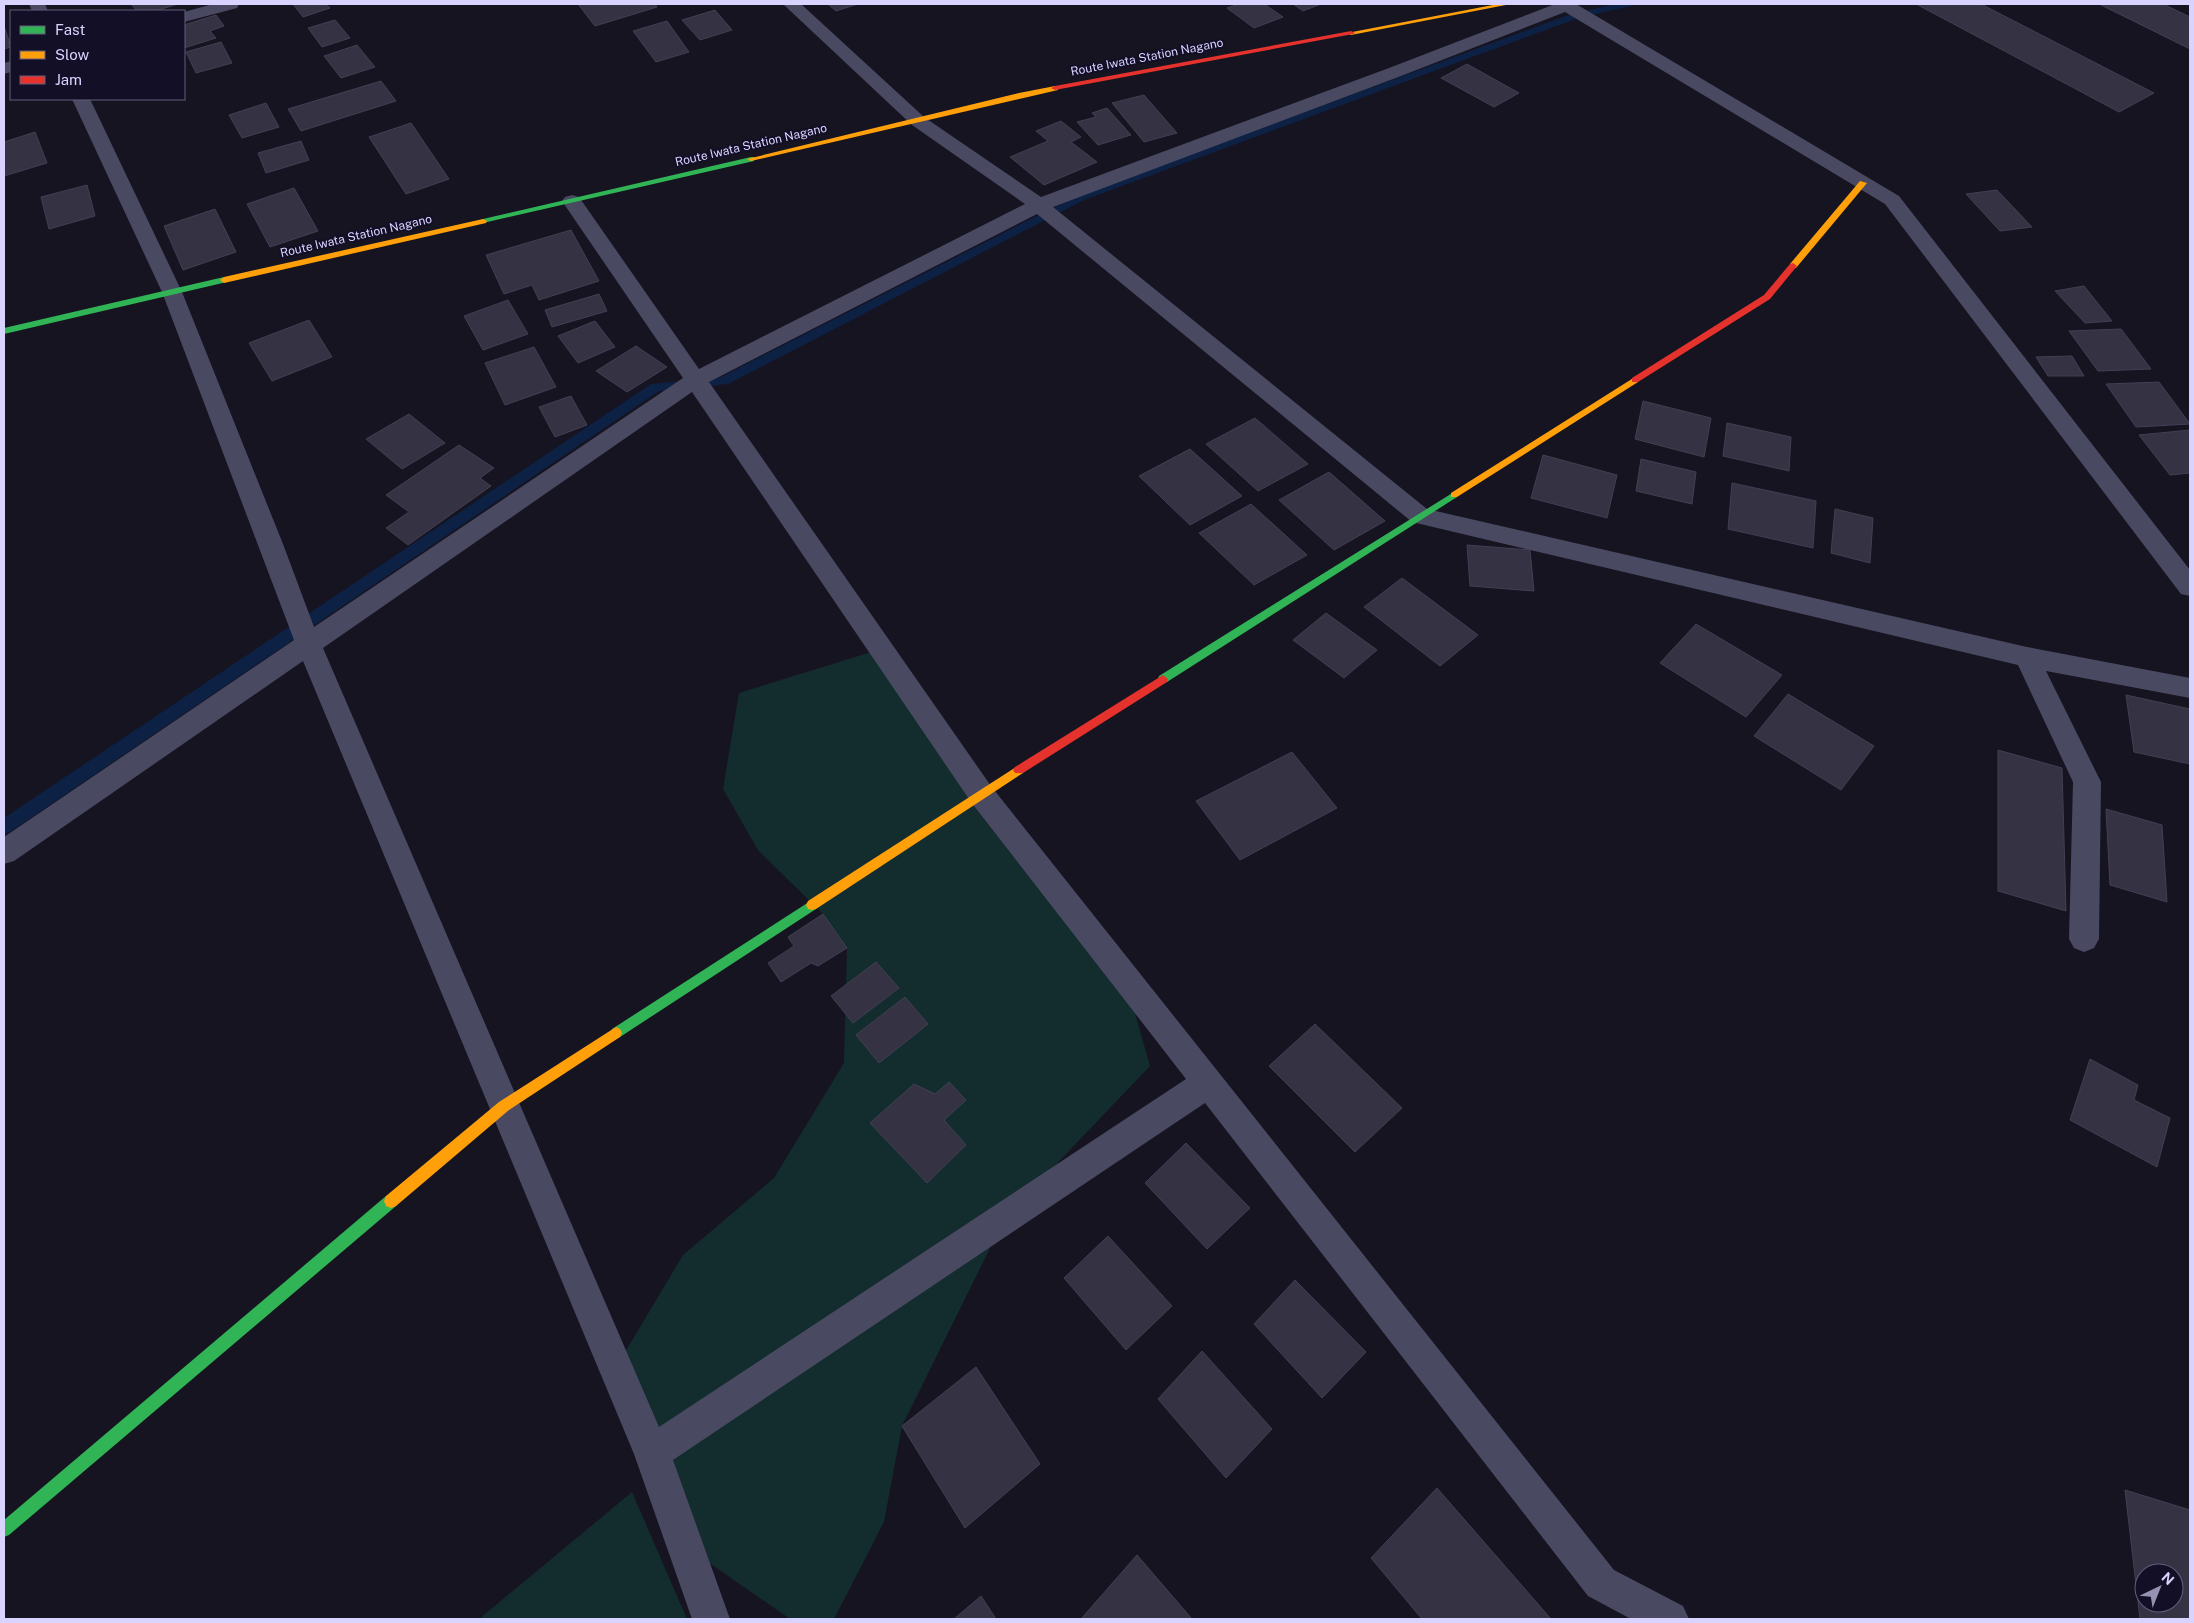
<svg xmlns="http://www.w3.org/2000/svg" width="2194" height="1623" font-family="'Public Sans',sans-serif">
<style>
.green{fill:#132c2d}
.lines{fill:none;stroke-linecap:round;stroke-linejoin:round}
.stream{fill:#0d2144;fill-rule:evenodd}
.building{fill:#343243;stroke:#433f54;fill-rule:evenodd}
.street{fill:#4a4962;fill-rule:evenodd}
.fast{fill:#30b455;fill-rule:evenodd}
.slow{fill:#ff9f0a;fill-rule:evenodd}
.jam{fill:#e5322d;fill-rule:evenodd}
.labels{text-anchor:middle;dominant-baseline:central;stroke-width:4;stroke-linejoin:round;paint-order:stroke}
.far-street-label{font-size:12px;fill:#d9d4ff;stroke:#130f26}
</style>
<rect width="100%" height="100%" fill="#161421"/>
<!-- green -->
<g class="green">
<path d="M881,649L1125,978L1150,1066L1005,1218L902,1426L884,1522L834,1619H790L685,1546L615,1369L683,1255L774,1178L844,1063L847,948L823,914L758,850L723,789L739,693Z"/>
<path d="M632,1492L687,1619H479Z"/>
</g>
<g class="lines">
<!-- stream -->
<path class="stream" d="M1615,4H1632L1631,6L1578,18L1084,200L728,384L659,391L10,832L4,834V818L651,384L721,377L1076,196L1571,14Z"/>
</g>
<!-- building -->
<g class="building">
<path d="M131,4H178L155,11H137Z"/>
<path d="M293,4H326L330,8L303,17Z"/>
<path d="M578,4H655L657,7L595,26Z"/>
<path d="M828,4H858L836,11Z"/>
<path d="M1239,4H1264L1283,17L1254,28L1227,8Z"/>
<path d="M1293,4H1321L1303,11Z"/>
<path d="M1916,4H1981L2154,93L2119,112Z"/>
<path d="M2099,4H2163L2190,17V49Z"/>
<path d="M715,10L732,30L700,40L682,20Z"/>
<path d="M216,15L224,26L210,31L216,38L184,48V25Z"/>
<path d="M335,20L350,38L322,47L308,28Z"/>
<path d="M667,21L689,52L656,62L633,31Z"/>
<path d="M4,26L11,47L4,49Z"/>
<path d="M221,42L232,63L196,73L186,52Z"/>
<path d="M357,45L375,67L341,78L324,56Z"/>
<path d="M1467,64L1519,93L1494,107L1441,78Z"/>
<path d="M381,81L396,101L301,131L288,109Z"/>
<path d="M1144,95L1177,133L1144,142L1112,103Z"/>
<path d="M266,103L279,127L242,138L229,115Z"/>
<path d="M1107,108L1131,135L1098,145L1077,122L1096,117L1092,113Z"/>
<path d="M1061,121L1081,137L1071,142L1097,162L1044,185L1010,157L1048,141L1036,131Z"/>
<path d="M411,123L449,179L406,194L369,137Z"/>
<path d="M35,132L47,163L4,176V142Z"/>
<path d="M301,141L309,160L266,173L258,153Z"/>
<path d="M87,185L95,216L49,229L41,197Z"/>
<path d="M294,188L318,231L270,247L247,204Z"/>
<path d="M1997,190L2032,227L2000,231L1966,194Z"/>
<path d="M215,209L236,252L183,270L164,226Z"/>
<path d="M571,230L599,281L539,300L532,285L504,294L486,255Z"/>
<path d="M2084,286L2112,321L2085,323L2055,291Z"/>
<path d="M599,294L607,311L552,327L545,310Z"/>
<path d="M508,300L528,334L483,350L464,316Z"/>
<path d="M309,320L332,357L272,381L249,343Z"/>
<path d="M595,321L615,347L578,363L558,336Z"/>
<path d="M2121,329L2151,369L2098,371L2069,331Z"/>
<path d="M636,346L667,367L627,392L596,371Z"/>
<path d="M534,347L556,387L505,405L485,363Z"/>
<path d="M2072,356L2084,376H2048L2036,357Z"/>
<path d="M2159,382L2190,424L2136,427L2106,384Z"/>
<path d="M571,396L587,425L555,437L539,407Z"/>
<path d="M1643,401L1711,418L1704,457L1635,439Z"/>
<path d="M409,414L445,443L402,469L366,439Z"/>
<path d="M1255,418L1308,464L1258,491L1206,444Z"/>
<path d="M1727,423L1791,437L1789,471L1723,456Z"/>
<path d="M2190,430V473L2170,475L2139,435Z"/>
<path d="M459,445L494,468L480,478L491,486L408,545L386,528L409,512L386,495Z"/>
<path d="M1190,449L1242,496L1190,525L1139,476Z"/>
<path d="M1543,455L1617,475L1607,518L1531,498Z"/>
<path d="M1641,459L1696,472L1692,504L1636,491Z"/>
<path d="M1329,472L1385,521L1334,550L1279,500Z"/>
<path d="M1732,483L1816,501L1813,548L1728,529Z"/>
<path d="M1251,504L1307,555L1254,585L1199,533Z"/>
<path d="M1835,509L1873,518L1870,563L1831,553Z"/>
<path d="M1467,545L1530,550L1534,591L1470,586Z"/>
<path d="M1402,578L1478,635L1440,666L1364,607Z"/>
<path d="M1326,613L1377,650L1344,678L1293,640Z"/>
<path d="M1696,624L1782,675L1746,717L1660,663Z"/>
<path d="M1788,694L1874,746L1841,790L1754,736Z"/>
<path d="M2126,695L2190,709V764L2134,752Z"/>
<path d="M1998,750L2062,768L2066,911L1998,891Z"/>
<path d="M1292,752L1337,808L1240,860L1196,801Z"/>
<path d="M2106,809L2162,825L2167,902L2110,885Z"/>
<path d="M823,914L847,948L818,966L811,963L781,982L768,963L794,946L788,937Z"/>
<path d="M876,962L899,988L853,1023L831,996Z"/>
<path d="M905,997L928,1024L879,1063L856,1035Z"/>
<path d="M1315,1024L1402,1108L1355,1152L1269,1066Z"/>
<path d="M2090,1059L2138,1085L2134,1100L2170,1118L2157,1167L2070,1120Z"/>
<path d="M949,1082L966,1100L944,1120L966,1145L927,1183L870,1123L914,1084L935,1094Z"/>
<path d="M1186,1143L1250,1208L1207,1249L1145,1183Z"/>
<path d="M1108,1236L1172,1306L1126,1350L1064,1278Z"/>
<path d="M1295,1280L1366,1352L1322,1398L1254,1324Z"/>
<path d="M1202,1351L1272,1429L1226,1478L1158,1399Z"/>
<path d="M976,1367L1040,1464L965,1528L902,1426Z"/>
<path d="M1437,1488L1551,1619H1422L1371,1558Z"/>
<path d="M2125,1490L2190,1510V1619H2140ZM2144,1573H2174V1603H2144Z"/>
<path d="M1137,1555L1192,1619H1081Z"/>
<path d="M981,1596L996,1619H954Z"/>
</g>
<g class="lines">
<!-- street -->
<g class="street">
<path d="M29,4H45L48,11H32Z"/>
<path d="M213,4H239L237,8L184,22V12Z"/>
<path d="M783,4H801L924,117L1041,197L1389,68L1555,4H1576L1899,196L2190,570V596L2181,594L1885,204L1565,12L1401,76L1053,207L1427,509L2027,647L2190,678V698L2046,671L2101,782L2099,939L2094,948L2084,952L2074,948L2069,939L2073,782L2018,665L1412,522L1037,214L709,382L991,786L1614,1570L1683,1606L1689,1619H1631L1588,1596L1205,1103L673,1460L730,1619H692L634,1454L303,661L14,861L4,864V837L294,640L162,292L72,99H90L182,292L283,544L314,627L683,378L562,201L565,197L572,195L579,197L699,369L1025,204L912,125ZM692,392L971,802L1186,1079L659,1427L323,648Z"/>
<path d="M11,61V72L4,74V63Z"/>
</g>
<!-- fast -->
<g class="fast">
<path d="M751,157H754V161L483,223L479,221L483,219Z"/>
<path d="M224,277L227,278V282L4,334V328Z"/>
<path d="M1454,492L1457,493V497L1167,682H1159L1158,679L1159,676Z"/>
<path d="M812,900L816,901L818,905L816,909L620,1037L616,1039L612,1037L610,1033L612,1029Z"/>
<path d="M391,1194L396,1196L398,1201L396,1206L9,1535L4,1537V1520L386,1196Z"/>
</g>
<!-- slow -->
<g class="slow">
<path d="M1498,4H1511L1351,35L1347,33Z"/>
<path d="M1055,86H1058V90L751,161L747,159L1019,93Z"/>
<path d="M1860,181L1867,183L1796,268H1790V264Z"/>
<path d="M483,219L487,221L486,223L224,283L220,280L224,277Z"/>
<path d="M1635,377L1639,380L1638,382L1457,497H1451V493Z"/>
<path d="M1019,765L1023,767L1025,770L1023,773L816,909L812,910L808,909L806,905L808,901Z"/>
<path d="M616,1027L620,1029L622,1033L620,1037L509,1110L396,1206L391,1208L386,1206L384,1201L386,1196L499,1102Z"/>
</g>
<!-- jam -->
<g class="jam">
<path d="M1351,31L1355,33L1353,34L1055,90L1051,88L1055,86Z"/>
<path d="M1793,263L1797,266L1770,299L1638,382H1632V378L1764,295L1790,264Z"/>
<path d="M1163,675L1168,679L1167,682L1023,773H1015L1013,770L1015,767Z"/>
</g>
</g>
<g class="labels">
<!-- far-street labels -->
<g class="far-street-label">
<text transform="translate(1147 57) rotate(-11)">Route Iwata Station Nagano</text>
<text transform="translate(751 145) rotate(-13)">Route Iwata Station Nagano</text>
<text transform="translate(356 236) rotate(-13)">Route Iwata Station Nagano</text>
</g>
</g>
<!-- border -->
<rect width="2194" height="1623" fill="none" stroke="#d9d4ff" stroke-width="10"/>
<!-- legend -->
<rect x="10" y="10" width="175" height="90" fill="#130f26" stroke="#625e7d"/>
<rect x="20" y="26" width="25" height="8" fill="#30b455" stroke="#625e7d"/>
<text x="55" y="35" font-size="15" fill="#d9d4ff">Fast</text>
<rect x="20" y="51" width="25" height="8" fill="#ff9f0a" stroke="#625e7d"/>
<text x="55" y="60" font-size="15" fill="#d9d4ff">Slow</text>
<rect x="20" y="76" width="25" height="8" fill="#e5322d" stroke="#625e7d"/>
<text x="55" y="85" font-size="15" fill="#d9d4ff">Jam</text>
<!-- north arrow -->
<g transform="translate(2159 1588) rotate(43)"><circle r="24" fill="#130f26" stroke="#625e7d"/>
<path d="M0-4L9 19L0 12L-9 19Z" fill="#9591b1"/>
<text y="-8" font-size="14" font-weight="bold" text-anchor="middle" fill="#d9d4ff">N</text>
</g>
</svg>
